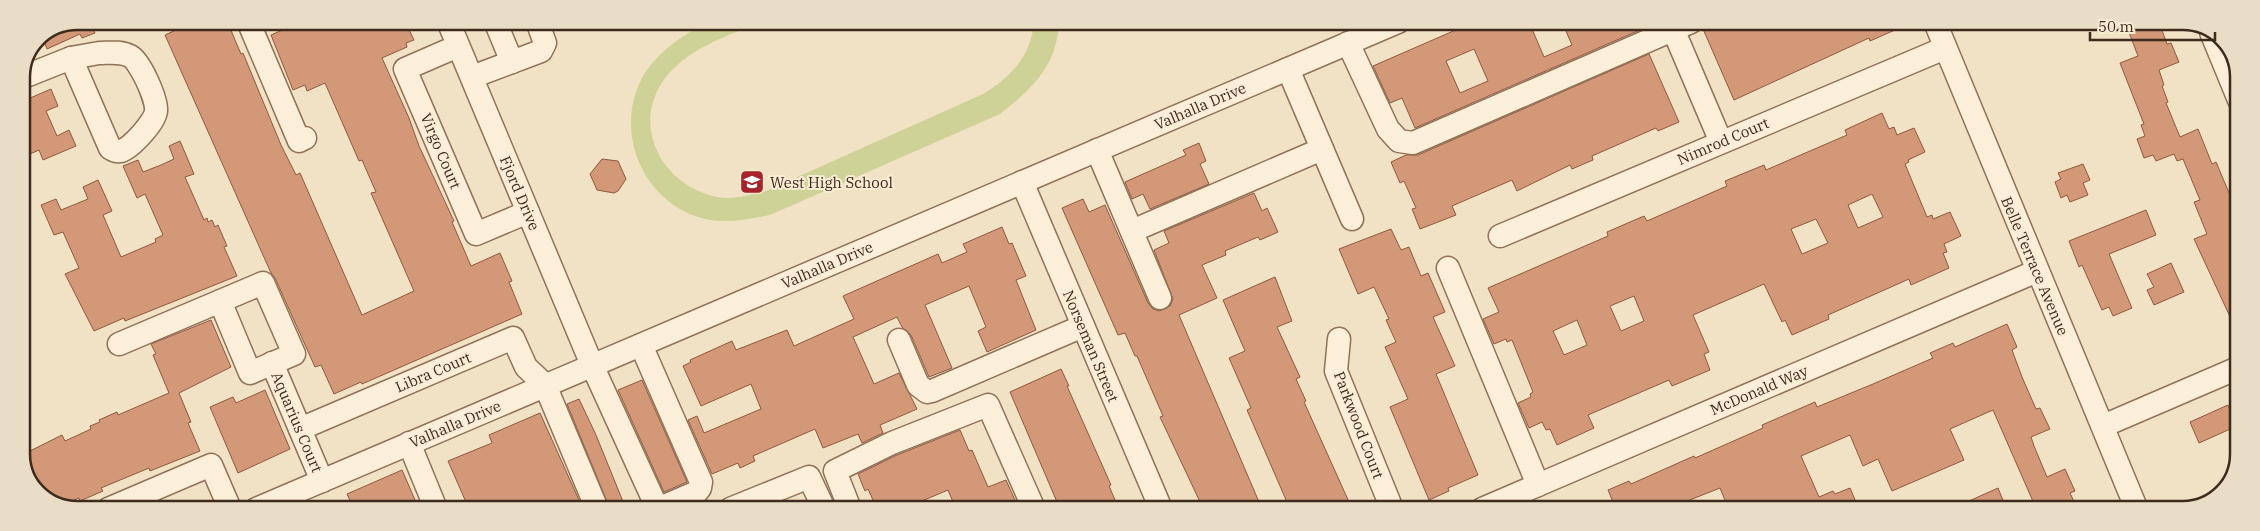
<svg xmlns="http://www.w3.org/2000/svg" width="2260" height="531" font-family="'IBM Plex Serif',serif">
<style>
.green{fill:#cfd297}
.building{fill:#d39877;stroke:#90583c;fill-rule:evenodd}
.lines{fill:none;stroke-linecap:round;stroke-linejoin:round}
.minor-casing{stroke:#8f7259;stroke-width:25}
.minor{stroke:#fcefd9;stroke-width:22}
.labels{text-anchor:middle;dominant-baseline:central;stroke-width:4;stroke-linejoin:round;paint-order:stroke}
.street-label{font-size:15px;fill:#3e2b1e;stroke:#f9ecd5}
.poi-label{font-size:15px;fill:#3e2b1e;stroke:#f9ecd5;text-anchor:start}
.rim{fill:none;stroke:#3e2b1e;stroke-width:2.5}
</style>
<rect width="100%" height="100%" fill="#f2e2c5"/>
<!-- green -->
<path class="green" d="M710,22H761C727,36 689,48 666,77C629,125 662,186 717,197C733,200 751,195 766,191L983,94C1011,77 1031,56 1034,22H1059C1057,66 1033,88 1000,114L770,215C749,219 730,223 709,220C646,208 612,135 642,78C657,52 684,33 710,22Z"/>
<!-- building -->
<g class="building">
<path d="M77,21H109L93,29L95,33L82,38L80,34L47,49L42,36Z"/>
<path d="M196,21H227L241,54L243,53L281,145L296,175L300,173L362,315L414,291L371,193L376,192L362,160L359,161L325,83L307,91L305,85L293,90L271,35L303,21H405L414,40L406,43L407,47L382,58L409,118L419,146L454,221L452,222L471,266L500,253L512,281L509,282L522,314L362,384L361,382L334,394L321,365L315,367L275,278L271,273L165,35Z"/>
<path d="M1474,22H1529L1544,57L1572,45L1562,22H1639L1642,29L1415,128L1402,98L1390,103L1373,66ZM1474,49L1488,81L1460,93L1446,61Z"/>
<path d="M1720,22H1913L1870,41L1869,38L1734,100L1703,29Z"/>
<path d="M2125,22H2159L2167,44L2171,43L2179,62L2159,70L2164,85L2162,86L2168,102L2166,103L2180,137L2198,129L2212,164L2216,162L2238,214V238L2231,241L2238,256V334L2194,239L2207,234L2194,202L2200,200L2183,159L2177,161L2174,154L2156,161L2153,155L2144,158L2137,139L2145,136L2141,125L2144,124L2120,63L2138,56Z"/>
<path d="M1649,54L1679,122L1658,131L1656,128L1592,156L1593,160L1572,169L1570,165L1517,191L1512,180L1452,206L1456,215L1420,229L1412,209L1416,208L1404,181L1400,183L1391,162L1406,155H1418Z"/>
<path d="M51,89L58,106L46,111L57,136L69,130L76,146L43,160L39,150L21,158V102Z"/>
<path d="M1882,113L1889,129L1894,127L1897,135L1914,128L1925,152L1908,160L1909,162L1905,164L1927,217L1932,215L1933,219L1950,212L1961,236L1944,244L1947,252L1943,253L1949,268L1911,285L1909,279L1828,315L1829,319L1792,335L1785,320L1782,322L1764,284L1693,315L1709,352L1704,354L1710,370L1672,386L1669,380L1588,415L1594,428L1557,445L1550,429L1546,430L1542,422L1529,428L1518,403L1531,397L1530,394L1533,392L1512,340L1507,342L1506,339L1494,344L1483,319L1499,312L1488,288L1608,236L1607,232L1644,216L1647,221L1727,186L1725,181L1764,165L1766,170L1847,135L1845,130ZM1872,194L1883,217L1858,228L1848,205ZM1816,219L1828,243L1802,254L1791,229ZM1634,296L1644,321L1621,331L1610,306ZM1577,320L1587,345L1564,355L1553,331Z"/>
<path d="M180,141L194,174L185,177L204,220L207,218L208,222L212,220L215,227L218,225L227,246L224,247L237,276L125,321L124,318L94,331L65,274L79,268L63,232L54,235L41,205L56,199L61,210L88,199L83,187L98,180L112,211L103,215L121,257L156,242L155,239L163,235L145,194L137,198L123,166L138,160L143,172L161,165L174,159L169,146Z"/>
<path d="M1199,143L1206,161L1200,164L1209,184L1150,209L1143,194L1132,199L1125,182L1186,155L1183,150Z"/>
<path d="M602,159L618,161L626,179L618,191L614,193L597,190L590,174Z"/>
<path d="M2083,164L2090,180L2083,183L2088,195L2070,202L2067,195L2061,198L2055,182L2061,179L2058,173Z"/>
<path d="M1254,193L1262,211L1267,208L1278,232L1260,240L1258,237L1225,251L1226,255L1202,265L1217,298L1179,315L1262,509H1213L1209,500L1201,504L1160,417L1163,416L1137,356H1135L1125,333L1118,335L1062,208L1083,199L1089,212L1105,205L1148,303L1153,309L1159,311L1170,306L1173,299L1154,250L1169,243L1164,231Z"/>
<path d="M2146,210L2156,235L2109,254L2132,308L2113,316L2109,307L2102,310L2082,265L2079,267L2069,241Z"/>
<path d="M1002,227L1009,244L1012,243L1026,276L1016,280L1036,330L987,352L978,331L986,327L969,286L925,305L952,368L929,377L911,335L902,327L897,317L853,337L874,384L899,373L917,409L880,425L883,433L862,443L858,434L823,448L815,429L753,456L755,461L740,468L738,463L712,474L688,420L697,416L704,433L761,409L751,384L701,406L683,366L691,362L690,360L732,341L736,350L787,330L794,346L854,319L843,296L938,254L942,263L967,252L963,244Z"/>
<path d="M1391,229L1401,250L1409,247L1421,276L1428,273L1445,312L1433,317L1455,366L1436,374L1478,475L1448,488L1449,491L1429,500L1390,407L1408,399L1385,347L1396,342L1386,320L1389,319L1374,287L1358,294L1339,249Z"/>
<path d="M2171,263L2184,292L2154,305L2147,290L2154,287L2147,274Z"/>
<path d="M1275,277L1292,321L1277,327L1300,377L1296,379L1306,401L1304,402L1349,502L1332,509H1290L1247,410L1251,408L1229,358L1245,351L1223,300Z"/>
<path d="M211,320L231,367L179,393L191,422L188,423L200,451L150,471L149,468L101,488L103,491L80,501L79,498L61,506L35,491L22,461V455L62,435L65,441L91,429L90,426L100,422L99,420L117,412L118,415L169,393L153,355L156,354L151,344Z"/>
<path d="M2007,324L2017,347L2012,350L2022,377L2036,409L2040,408L2050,429L2031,437L2034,446L2047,477L2065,469L2075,491L2070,493L2078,510H2041L2039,504L2035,506L1993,410L1950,429L1964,460L1892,491L1878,459L1863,466L1850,435L1801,456L1819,497L1833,491L1835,494L1850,488L1856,502L1838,510H1729L1720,488L1667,509H1616L1608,490L1629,481L1631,484L1694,456L1695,458L1763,428L1762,425L1815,402L1817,407L1873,384L1933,358L1930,353L1953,343L1955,347Z"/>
<path d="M1061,369L1069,386H1067L1111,485L1109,486L1119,509H1060L1010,392Z"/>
<path d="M642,380L687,482L664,492L618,390Z"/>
<path d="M265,390L290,449L238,473L210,407L233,397L236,403Z"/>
<path d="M579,399L596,435L626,509H610L567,404Z"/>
<path d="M2228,405L2237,426L2199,443L2190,422Z"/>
<path d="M540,413L583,509H521L518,501L498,509H494L491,503L477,509H469L448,461L492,443L489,435Z"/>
<path d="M960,430L969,451L972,450L988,487L1006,480L1019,509H956L948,490L903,509H877L868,489L865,491L858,474L897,455Z"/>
<path d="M402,470L419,509H354L347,494Z"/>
<path d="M1998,488L2007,510H1949Z"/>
</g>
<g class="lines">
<defs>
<g id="minor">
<path d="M248,21L299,141L305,138"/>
<path d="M448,21L592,365L654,501L662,507L697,492L700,488L701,482L641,345"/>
<path d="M495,21L512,62"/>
<path d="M1670,22L1721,142"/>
<path d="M1935,22L2137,510"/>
<path d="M2211,32L2239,100"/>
<path d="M1348,43L1388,129L1399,141L1413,143L1691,22"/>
<path d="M458,46L405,69L476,234L528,212"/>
<path d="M99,53C109,53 120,51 130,56C140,61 157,99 156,111C155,122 131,148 121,151C116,152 113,150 110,148L71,58Z"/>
<path d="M1288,69L1352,219"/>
<path d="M472,77L541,51L545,43L537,21"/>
<path d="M21,78L71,58"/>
<path d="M1097,150L1160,298"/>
<path d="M1022,182L1161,509"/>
<path d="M1132,231L1322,149"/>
<path d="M1500,236L1945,48"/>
<path d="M1448,268L1538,485"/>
<path d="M1339,339L1336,371L1392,509"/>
<path d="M899,340L918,385L927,392L932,391L1083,326"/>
<path d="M119,344L263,283L294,354L250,373L220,301"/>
<path d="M272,363L322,481"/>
<path d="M2103,426L2238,368"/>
<path d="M300,429L513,338L526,367L545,385L597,509"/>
<path d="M409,443L436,509"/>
<path d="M108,509L211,465L230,509"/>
<path d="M256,509L1398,22"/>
<path d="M730,509L809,477L824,509"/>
<path d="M850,509L835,471L892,443L988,405L1034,509"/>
<path d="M1482,509L2037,271"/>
</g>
</defs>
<!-- minor casing -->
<use href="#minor" class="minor-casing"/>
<!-- minor -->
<use href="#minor" class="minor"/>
</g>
<!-- icons -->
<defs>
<symbol id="school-square" viewBox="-11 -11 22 22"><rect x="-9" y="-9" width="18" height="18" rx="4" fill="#a4232d" stroke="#f9ecd5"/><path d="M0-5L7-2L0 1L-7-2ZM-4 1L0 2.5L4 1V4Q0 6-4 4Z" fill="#fff"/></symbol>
</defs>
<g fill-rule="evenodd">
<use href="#school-square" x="738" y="168" width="28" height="28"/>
</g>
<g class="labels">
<!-- street labels -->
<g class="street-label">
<text transform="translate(1200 106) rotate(-23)">Valhalla Drive</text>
<text transform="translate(1723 141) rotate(-23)">Nimrod Court</text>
<text transform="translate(441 151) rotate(67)">Virgo Court</text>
<text transform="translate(520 193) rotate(67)">Fjord Drive</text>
<text transform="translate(827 265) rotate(-23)">Valhalla Drive</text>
<text transform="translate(2035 266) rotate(67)">Belle Terrace Avenue</text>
<text transform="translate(1091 346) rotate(67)">Norseman Street</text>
<text transform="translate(433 372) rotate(-23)">Libra Court</text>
<text transform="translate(1759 390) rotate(-23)">McDonald Way</text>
<text transform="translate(297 422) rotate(67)">Aquarius Court</text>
<text transform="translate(455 424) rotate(-23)">Valhalla Drive</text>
<text transform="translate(1359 425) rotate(69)">Parkwood Court</text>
</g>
<!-- poi labels -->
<g class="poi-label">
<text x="770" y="182">West High School</text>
</g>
</g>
<!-- crop -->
<path d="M0 0H2260V531H0ZM77 30H2183A47 47 0 0 1 2230 77V454A47 47 0 0 1 2183 501H77A47 47 0 0 1 30 454V77A47 47 0 0 1 77 30Z" fill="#eaddc6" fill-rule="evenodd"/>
<path class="rim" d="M77 30H2183A47 47 0 0 1 2230 77V454A47 47 0 0 1 2183 501H77A47 47 0 0 1 30 454V77A47 47 0 0 1 77 30Z"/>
<!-- scale -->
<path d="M2090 32v8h125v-8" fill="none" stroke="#3e2b1e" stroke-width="2.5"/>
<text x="2098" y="32" font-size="15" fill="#3e2b1e" stroke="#f9ecd5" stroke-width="4" paint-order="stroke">50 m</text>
</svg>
